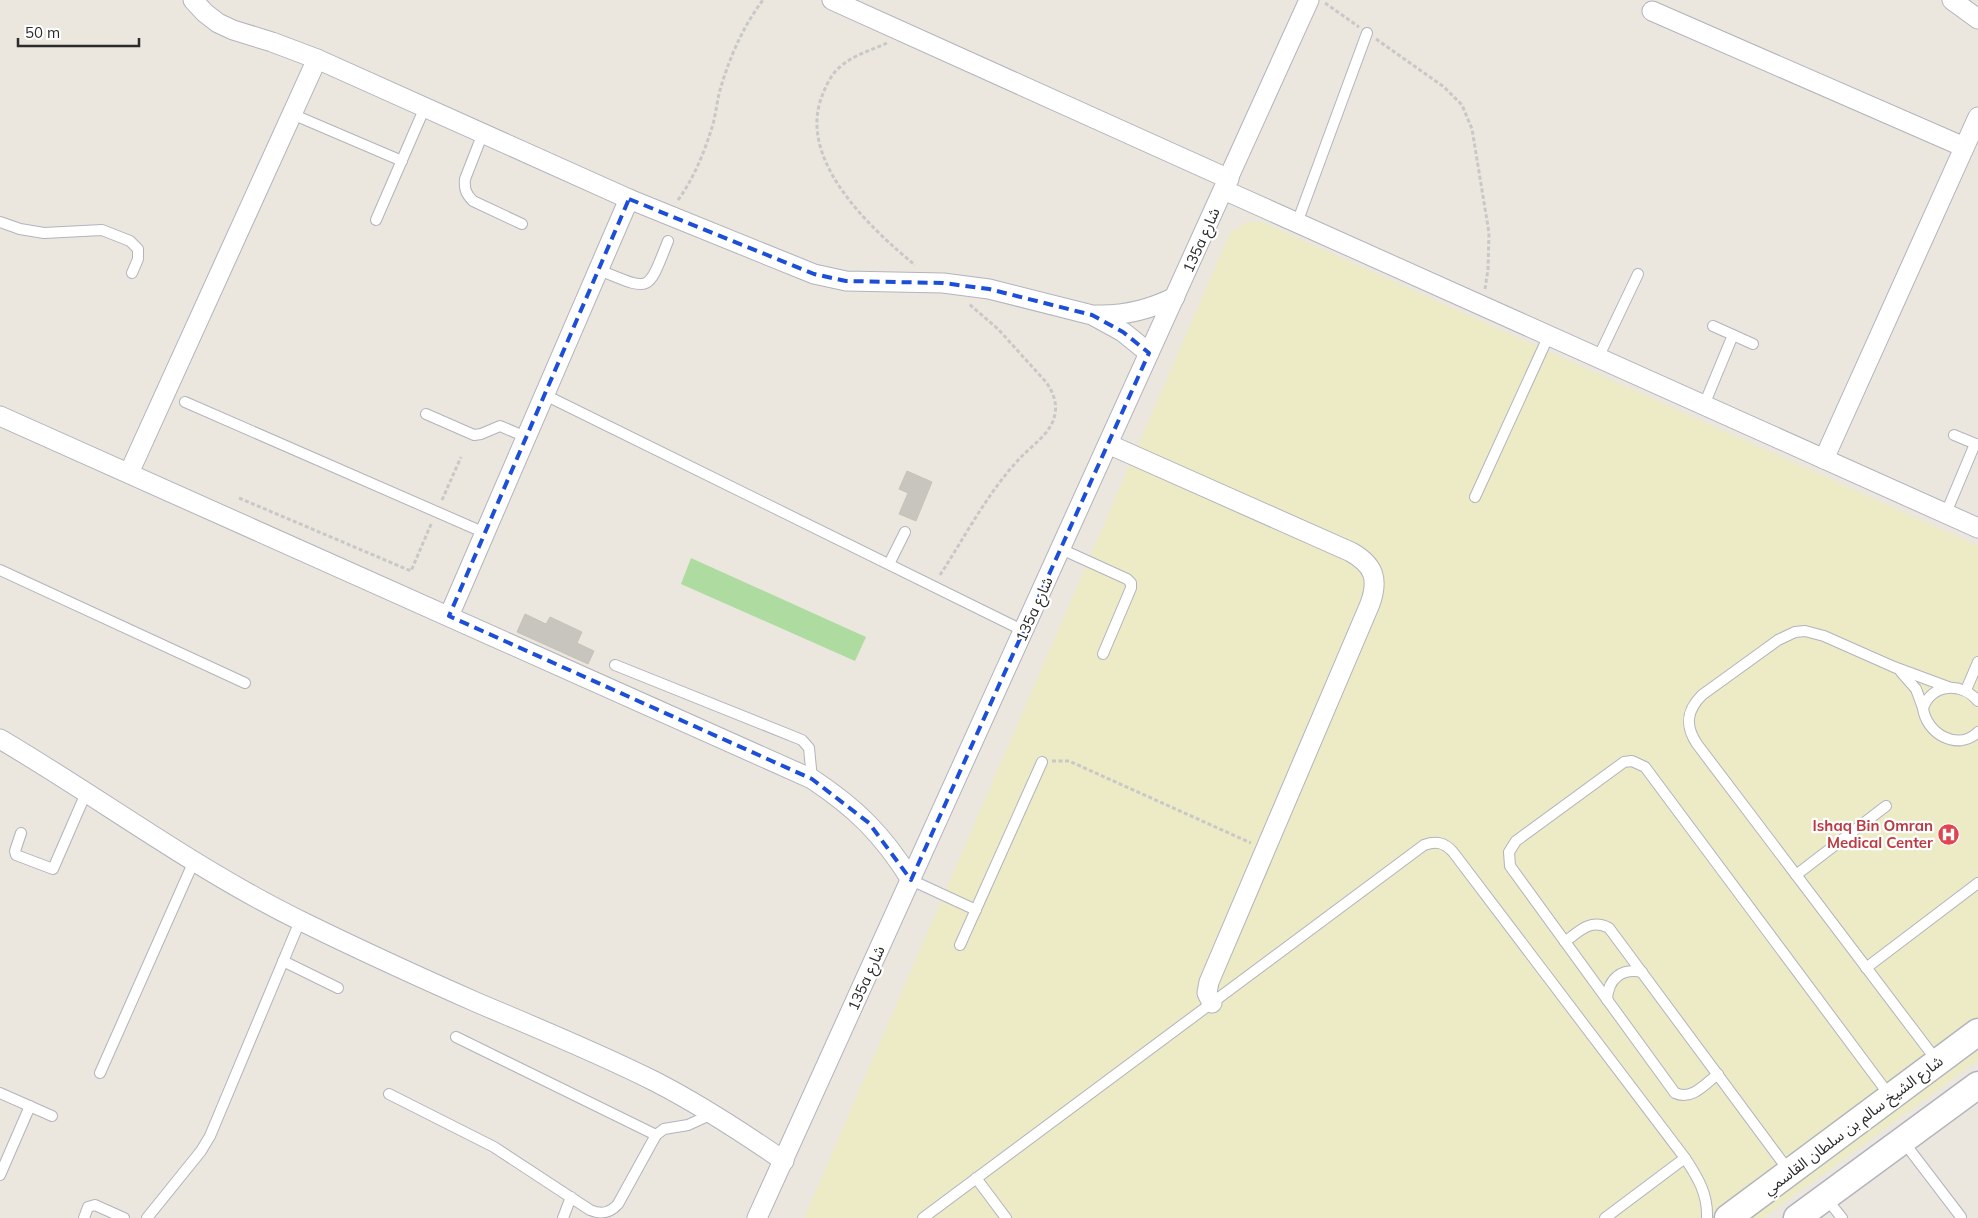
<svg xmlns="http://www.w3.org/2000/svg" width="1978" height="1218" font-family="Mulish,'Noto Sans Arabic',sans-serif">
<style>
.green{fill:#aedca0}
.sand{fill:#edebc5}
.building{fill:#c7c5bd;stroke:#c6c3b8}
.lines{fill:none;stroke-linecap:round;stroke-linejoin:round}
.lane-casing{stroke:#b2b3bd;stroke-width:12}
.street-casing{stroke:#b2b3bd;stroke-width:21}
.secondary-casing{stroke:#b2b3bd;stroke-width:29}
.path{stroke:#c8c8c8;stroke-width:3;stroke-dasharray:4 2.5;stroke-linecap:butt}
.lane{stroke:#fff;stroke-width:10}
.street{stroke:#fff;stroke-width:19}
.secondary{stroke:#fff;stroke-width:26}
.marked{fill:none;stroke:#1d4ed8;stroke-width:4;stroke-dasharray:10 6;stroke-linejoin:round}
.labels{text-anchor:middle;dominant-baseline:central;stroke-width:4.5;stroke-linejoin:round;paint-order:stroke}
.street-label{font-size:15px;fill:#2b2b2b;stroke:#fff}
.health-label{font-size:15px;font-weight:bold;fill:#be3a42;stroke:#fff;text-anchor:end}
</style>
<rect width="100%" height="100%" fill="#ebe7de"/>
<!-- green -->
<path class="green" d="M691,558L866,637L855,661L681,584Z"/>
<!-- sand -->
<path class="sand" d="M1248,222H1262L1978,546V1060L1763,1218H804L1230,233Z"/>
<!-- building -->
<g class="building">
<path d="M907,471L932,482L916,521L899,514L908,493L899,489Z"/>
<path d="M525,614L546,624L550,617L582,632L577,643L594,651L588,664L517,632Z"/>
</g>
<g class="lines">
<defs>
<g id="lane">
<path d="M292,114L402,161"/>
<path d="M483,133L465,179C464,189 466,194 473,201L522,224"/>
<path d="M376,220L425,107"/>
<path d="M0,222L20,229L44,233L102,230L130,241L138,249V259L132,273"/>
<path d="M1297,223L1367,33"/>
<path d="M599,270C651,291 647,294 668,241"/>
<path d="M1713,326L1753,344"/>
<path d="M1598,358L1638,274"/>
<path d="M545,395L1024,631"/>
<path d="M185,402L485,533"/>
<path d="M1704,405L1733,335"/>
<path d="M426,414L474,435L481,434L500,426L526,437"/>
<path d="M1954,435L1978,445"/>
<path d="M1475,497L1549,335"/>
<path d="M1946,513L1975,444"/>
<path d="M1061,549L1127,579L1131,583V588L1103,654"/>
<path d="M889,564L905,532"/>
<path d="M0,570L245,683"/>
<path d="M615,665L802,740L809,748L812,779"/>
<path d="M1901,672L1916,689L1923,708"/>
<path d="M1966,690L1978,662"/>
<path d="M1978,701C1962,682 1932,683 1923,708C1926,733 1957,752 1978,732"/>
<path d="M21,833L15,851L16,855L53,869L86,793"/>
<path d="M1796,875L1886,806"/>
<path d="M911,880L976,910"/>
<path d="M1565,942C1579,931 1591,918 1609,928L1789,1171"/>
<path d="M960,945L1042,762"/>
<path d="M283,961L338,988"/>
<path d="M1866,968L1978,883"/>
<path d="M1607,1000C1608,978 1622,968 1642,972"/>
<path d="M456,1037L656,1135"/>
<path d="M1937,1061L1697,744C1685,726 1686,711 1702,695L1778,640L1795,632L1805,631L1824,636L1894,667L1948,687"/>
<path d="M100,1073L194,861"/>
<path d="M1718,1074C1706,1083 1692,1101 1675,1093L1510,866L1509,852L1516,841L1624,762L1632,761L1645,767L1890,1096"/>
<path d="M0,1093L52,1116"/>
<path d="M389,1094L494,1147L590,1210C602,1215 610,1213 618,1204L656,1135L664,1129L688,1125L712,1114"/>
<path d="M1903,1141L1961,1217"/>
<path d="M0,1175L30,1106"/>
<path d="M976,1178L1006,1218"/>
<path d="M1826,1198L1842,1218"/>
<path d="M84,1218L88,1207L95,1205L124,1218"/>
<path d="M147,1218L201,1151L210,1136L300,921"/>
<path d="M563,1218L571,1197"/>
<path d="M923,1218L1424,845C1436,841 1444,842 1453,852L1685,1158C1698,1178 1708,1194 1707,1218"/>
<path d="M1605,1218L1685,1158"/>
</g>
<g id="street">
<path d="M193,0L205,13L218,23L233,30L272,42L317,59L629,199L814,274L846,281L943,283L989,289L1092,315L1123,332L1149,353"/>
<path d="M832,0L1229,179"/>
<path d="M1952,0L1978,19"/>
<path d="M1652,11L1964,147"/>
<path d="M1224,190L1978,528"/>
<path d="M1096,315C1125,316 1149,310 1175,297"/>
<path d="M0,416L812,779C856,808 883,835 911,880"/>
<path d="M1108,444L1351,552C1374,565 1379,579 1370,604L1209,982L1207,993L1212,1003"/>
<path d="M1824,459L1978,117"/>
<path d="M129,473L317,59"/>
<path d="M449,616L629,199"/>
<path d="M0,739C102,799 196,870 303,922C360,950 419,977 478,1003C537,1028 596,1052 654,1081C699,1104 742,1132 784,1161"/>
<path d="M757,1218L1309,0"/>
</g>
<g id="secondary">
<path d="M1728,1218L1978,1032"/>
<path d="M1797,1218L1978,1085"/>
</g>
</defs>
<!-- lane casing -->
<use href="#lane" class="lane-casing"/>
<!-- street casing -->
<use href="#street" class="street-casing"/>
<!-- secondary casing -->
<use href="#secondary" class="secondary-casing"/>
<!-- path -->
<g class="path">
<path d="M1325,3L1359,27"/>
<path d="M1376,39L1444,87L1462,105L1472,129L1489,233L1488,269L1485,289"/>
<path d="M887,43C872,50 853,55 840,67C831,74 826,86 822,96C797,160 870,228 915,265"/>
<path d="M678,200C694,178 705,151 713,124C716,113 717,101 720,90C729,59 743,26 763,0"/>
<path d="M239,498L411,571L432,522"/>
<path d="M442,500L461,457"/>
<path d="M940,575C966,535 989,490 1022,456C1034,444 1052,432 1055,414C1057,402 1053,392 1046,382L998,329L969,304"/>
<path d="M1052,761H1069L1251,843"/>
</g>
<!-- lane -->
<use href="#lane" class="lane"/>
<!-- street -->
<use href="#street" class="street"/>
<!-- secondary -->
<use href="#secondary" class="secondary"/>
</g>
<!-- marked area -->
<path class="marked" d="M629,199L814,274L846,281L943,283L989,289L1092,315L1123,332L1149,353L911,880L869,823L812,779L449,616Z"/>
<!-- icons -->
<defs>
<symbol id="hospital-disc" viewBox="-11 -11 22 22"><circle r="9.5" fill="#e0444e" stroke="#fff"/><path d="M-5-5h3v3.5h4V-5h3V5h-3V1.5h-4V5h-3Z" fill="#fff"/></symbol>
</defs>
<g fill-rule="evenodd">
<use href="#hospital-disc" x="1936" y="822" width="25" height="25"/>
</g>
<g class="labels">
<!-- street labels -->
<g class="street-label">
<text transform="translate(1201 240) rotate(-66)">135a شارع</text>
<text transform="translate(1034 609) rotate(-66)">135a شارع</text>
<text transform="translate(866 978) rotate(-66)">135a شارع</text>
<text transform="translate(1853 1125) rotate(-37)">شارع الشيخ سالم بن سلطان القاسمي</text>
</g>
<!-- health labels -->
<g class="health-label">
<text x="1933" y="825">Ishaq Bin Omran<tspan x="1933" dy="17">Medical Center</tspan></text>
</g>
</g>
<!-- scale -->
<path d="M18 38v8h121v-8" fill="none" stroke="#2b2b2b" stroke-width="2.5"/>
<text x="25" y="38" font-size="15" fill="#2b2b2b" stroke="#ffffff" stroke-width="4" paint-order="stroke">50 m</text>
</svg>
